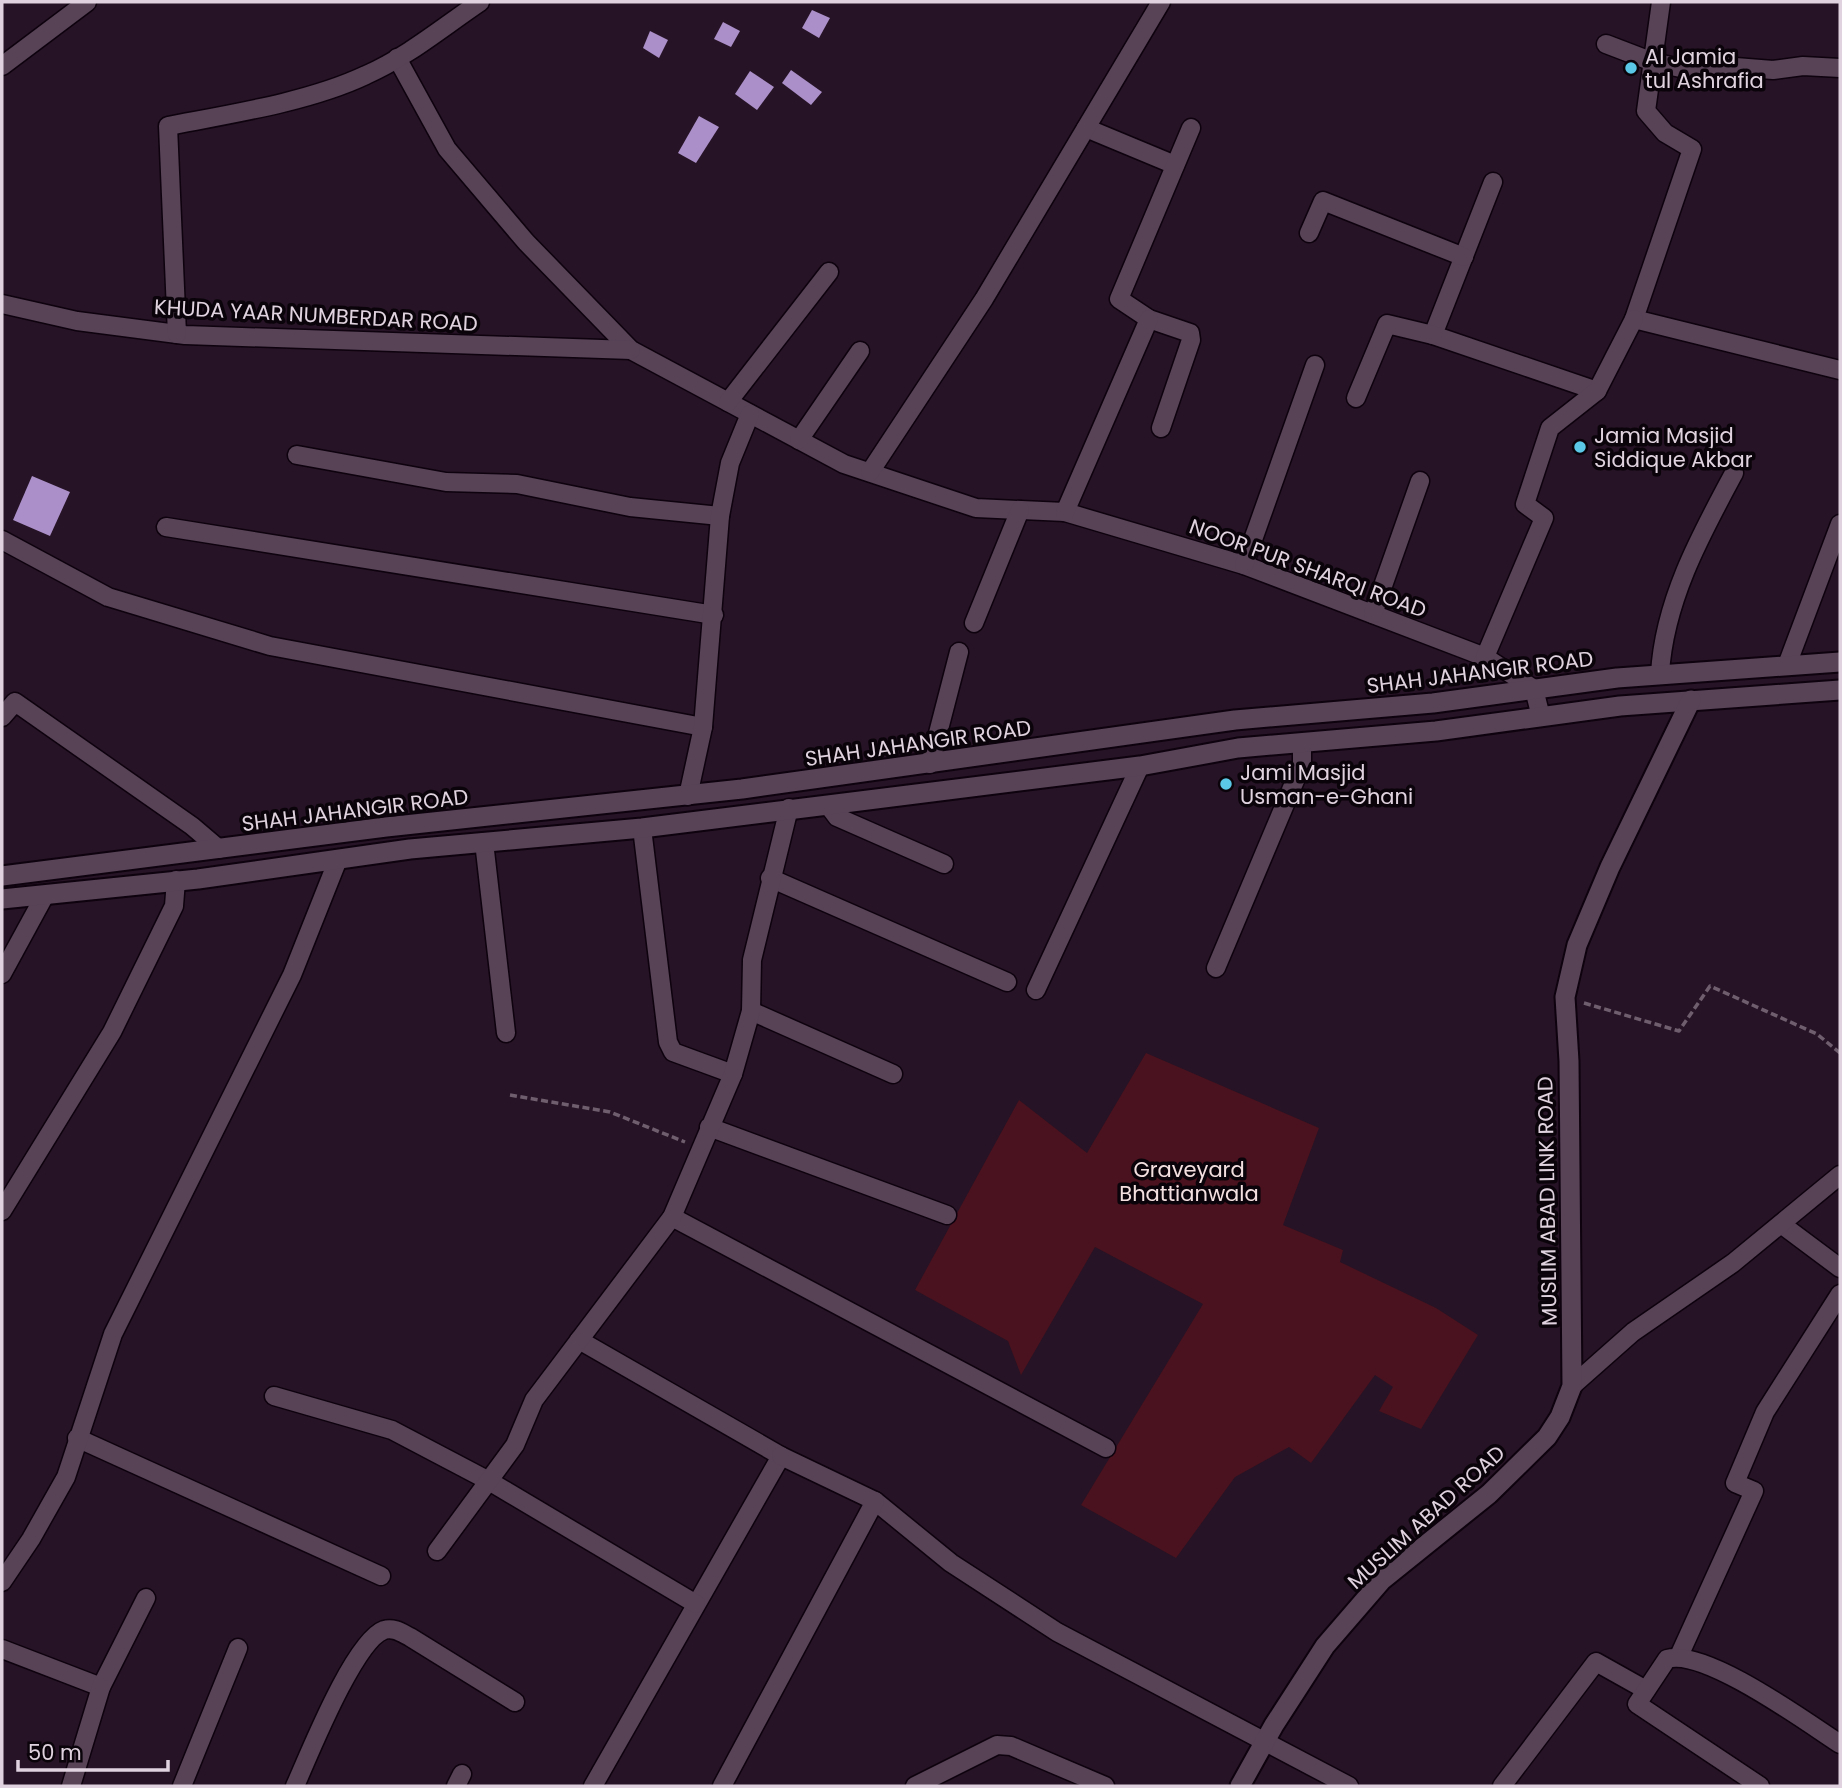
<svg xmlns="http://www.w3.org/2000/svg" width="1842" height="1788" font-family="Poppins,sans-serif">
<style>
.green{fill:#49121e}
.building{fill:#aa8fc8}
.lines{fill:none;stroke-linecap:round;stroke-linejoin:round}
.minor-casing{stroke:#0e020e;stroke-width:21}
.tertiary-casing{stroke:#0e020e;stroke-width:23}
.path{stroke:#6f5e6e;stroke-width:3.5;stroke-dasharray:7 3.5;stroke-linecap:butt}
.minor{stroke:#574256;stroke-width:18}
.tertiary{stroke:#574256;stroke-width:19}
.poi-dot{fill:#5ac8e6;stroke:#0a040a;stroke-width:2.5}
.labels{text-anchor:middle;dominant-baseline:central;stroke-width:7;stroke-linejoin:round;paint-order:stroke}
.poi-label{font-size:21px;fill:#e0d3df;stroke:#0a040a;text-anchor:start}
.street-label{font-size:21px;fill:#e0d3df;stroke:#0a040a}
.park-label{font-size:21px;fill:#f4dfe0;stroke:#0a040a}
</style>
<rect width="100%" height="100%" fill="#261325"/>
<!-- green -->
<path class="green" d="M1146,1053L1319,1128L1283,1225L1343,1250L1340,1262L1436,1308L1478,1335L1421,1429L1379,1411L1393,1387L1375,1375L1311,1463L1289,1447L1235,1477L1176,1558L1081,1505L1203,1304L1095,1247L1021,1375L1008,1341L915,1290L1019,1100L1087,1153Z"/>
<!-- building -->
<g class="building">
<path d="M812,10L830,18L819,38L802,28Z"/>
<path d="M723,22L740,31L731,47L714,39Z"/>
<path d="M650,31L668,40L659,58L643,48Z"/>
<path d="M791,70L822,92L811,105L782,83Z"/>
<path d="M750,71L774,87L757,110L735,94Z"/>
<path d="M699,116L719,127L696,163L678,153Z"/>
<path d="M32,476L70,492L50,536L13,520Z"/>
</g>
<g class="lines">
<defs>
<g id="minor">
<path d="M1661,2L1646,111L1665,133L1692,149L1634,319L1840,370"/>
<path d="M1606,44L1653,62L1685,69L1723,66L1773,70L1803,66L1840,68"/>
<path d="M397,58L447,149L526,242L631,350L844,464L976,508L1065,512L1244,565L1485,657L1534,689L1541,717"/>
<path d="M2,66L87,2"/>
<path d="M1086,128L1175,165"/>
<path d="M1493,182L1433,335L1597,391"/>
<path d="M1309,233L1323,201L1464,257"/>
<path d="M2,304L77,321L185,335L631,350"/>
<path d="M177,334L168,126C230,114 309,102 366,75C407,57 443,27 480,2"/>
<path d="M1356,398L1387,324L1433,335"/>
<path d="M728,402L829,272"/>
<path d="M1161,428L1191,340L1190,333L1149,319L1119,299L1191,128"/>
<path d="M799,440L860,351"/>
<path d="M297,455L446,482L517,484L630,507L720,516"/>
<path d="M870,472L984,299L1161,2"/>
<path d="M1065,512L1149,319"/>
<path d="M166,527L714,615"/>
<path d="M2,540L108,597L270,646L703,727"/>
<path d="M1244,565L1315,365"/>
<path d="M1373,614L1420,481"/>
<path d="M974,623L1020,510"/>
<path d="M1485,657L1544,518L1525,504L1550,428L1597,391L1634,319"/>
<path d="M1787,665L1840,524"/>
<path d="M1660,674C1664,602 1700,536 1734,473"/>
<path d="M2,717L15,702L192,826L219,849"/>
<path d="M930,764L959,652"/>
<path d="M688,796L703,727L720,516L730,463L750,414"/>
<path d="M828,805L837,817L944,864"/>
<path d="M642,828L668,1042L673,1052L733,1074"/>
<path d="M484,842L506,1033"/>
<path d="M770,878L1007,982"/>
<path d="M1216,968L1302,764V743"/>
<path d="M2,974L45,895"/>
<path d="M1036,990L1140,766"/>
<path d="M751,1011L893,1074"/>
<path d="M709,1127L947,1215"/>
<path d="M2,1211L112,1032L174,906L176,880"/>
<path d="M672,1217L1106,1448"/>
<path d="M1781,1224L1840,1268"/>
<path d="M579,1340L781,1456L593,1786"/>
<path d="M1572,1386L1633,1332L1733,1263L1840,1175"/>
<path d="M274,1396L392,1430L489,1481L696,1604"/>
<path d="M77,1438L381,1576"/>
<path d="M875,1501L951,1563L1057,1632L1349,1786"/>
<path d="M437,1551L515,1445L534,1400L672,1217L733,1074L751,1011L752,960L789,808"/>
<path d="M2,1582L31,1539L66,1477L113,1334L292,975L337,862"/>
<path d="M2,1649L101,1687"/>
<path d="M1679,1656L1754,1491L1735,1483L1765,1412L1840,1294"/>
<path d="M71,1786L101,1687L146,1598"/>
<path d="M182,1786L238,1648"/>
<path d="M295,1786C309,1755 354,1641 384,1630C394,1627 402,1633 410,1637L515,1702"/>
<path d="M456,1786L462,1774"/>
<path d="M722,1786L875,1501L781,1456"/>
<path d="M915,1786L997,1745L1011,1746L1105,1786"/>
<path d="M1502,1786L1596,1662L1646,1690"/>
<path d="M1760,1786L1637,1704L1667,1659C1705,1648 1806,1722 1840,1744"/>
</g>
<g id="tertiary">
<path d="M2,876L386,827L742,789L1235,720L1433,703L1617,678L1840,662"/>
<path d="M2,899L198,879L410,849L642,828L828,805L1140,766L1238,748L1436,731L1620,706L1840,690"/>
<path d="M1240,1786L1274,1725L1325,1646L1382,1580L1489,1494L1547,1437L1560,1417L1572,1386L1569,1061L1565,997L1577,945L1610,867L1691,700"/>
</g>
</defs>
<!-- minor casing -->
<use href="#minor" class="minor-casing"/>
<!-- tertiary casing -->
<use href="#tertiary" class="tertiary-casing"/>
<!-- path -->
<g class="path">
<path d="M1584,1003L1679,1031L1710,986L1817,1034L1840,1053"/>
<path d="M510,1095L610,1112L685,1142"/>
</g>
<!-- minor -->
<use href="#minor" class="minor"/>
<!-- tertiary -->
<use href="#tertiary" class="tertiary"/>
</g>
<!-- markers -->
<g class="poi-dot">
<circle cx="1631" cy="68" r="7"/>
<circle cx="1580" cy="447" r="7"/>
<circle cx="1226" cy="784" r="7"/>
</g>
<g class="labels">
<!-- poi labels -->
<g class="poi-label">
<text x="1645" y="56">Al Jamia<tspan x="1645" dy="24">tul Ashrafia</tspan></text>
<text x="1594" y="435">Jamia Masjid<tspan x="1594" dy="24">Siddique Akbar</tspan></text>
<text x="1240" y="772">Jami Masjid<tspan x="1240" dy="24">Usman-e-Ghani</tspan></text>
</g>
<!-- street labels -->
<g class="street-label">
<text transform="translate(316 315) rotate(3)">KHUDA YAAR NUMBERDAR ROAD</text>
<text transform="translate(1308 568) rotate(20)">NOOR PUR SHARQI ROAD</text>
<text transform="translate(1480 672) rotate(-7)">SHAH JAHANGIR ROAD</text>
<text transform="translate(918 743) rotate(-8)">SHAH JAHANGIR ROAD</text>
<text transform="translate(355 810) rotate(-7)">SHAH JAHANGIR ROAD</text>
<text transform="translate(1547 1201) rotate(-91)">MUSLIM ABAD LINK ROAD</text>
<text transform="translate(1426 1517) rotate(-42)">MUSLIM ABAD ROAD</text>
</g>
<!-- park labels -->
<g class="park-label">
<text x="1189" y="1169">Graveyard<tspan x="1189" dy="24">Bhattianwala</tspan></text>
</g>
</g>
<!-- border -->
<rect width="1842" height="1788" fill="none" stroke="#e0d3df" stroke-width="7"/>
<!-- scale -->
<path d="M18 1760v10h150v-10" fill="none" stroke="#e0d3df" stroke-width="3.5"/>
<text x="28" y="1760" font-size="21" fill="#e0d3df" stroke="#0a040a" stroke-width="5" paint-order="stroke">50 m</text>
</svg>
